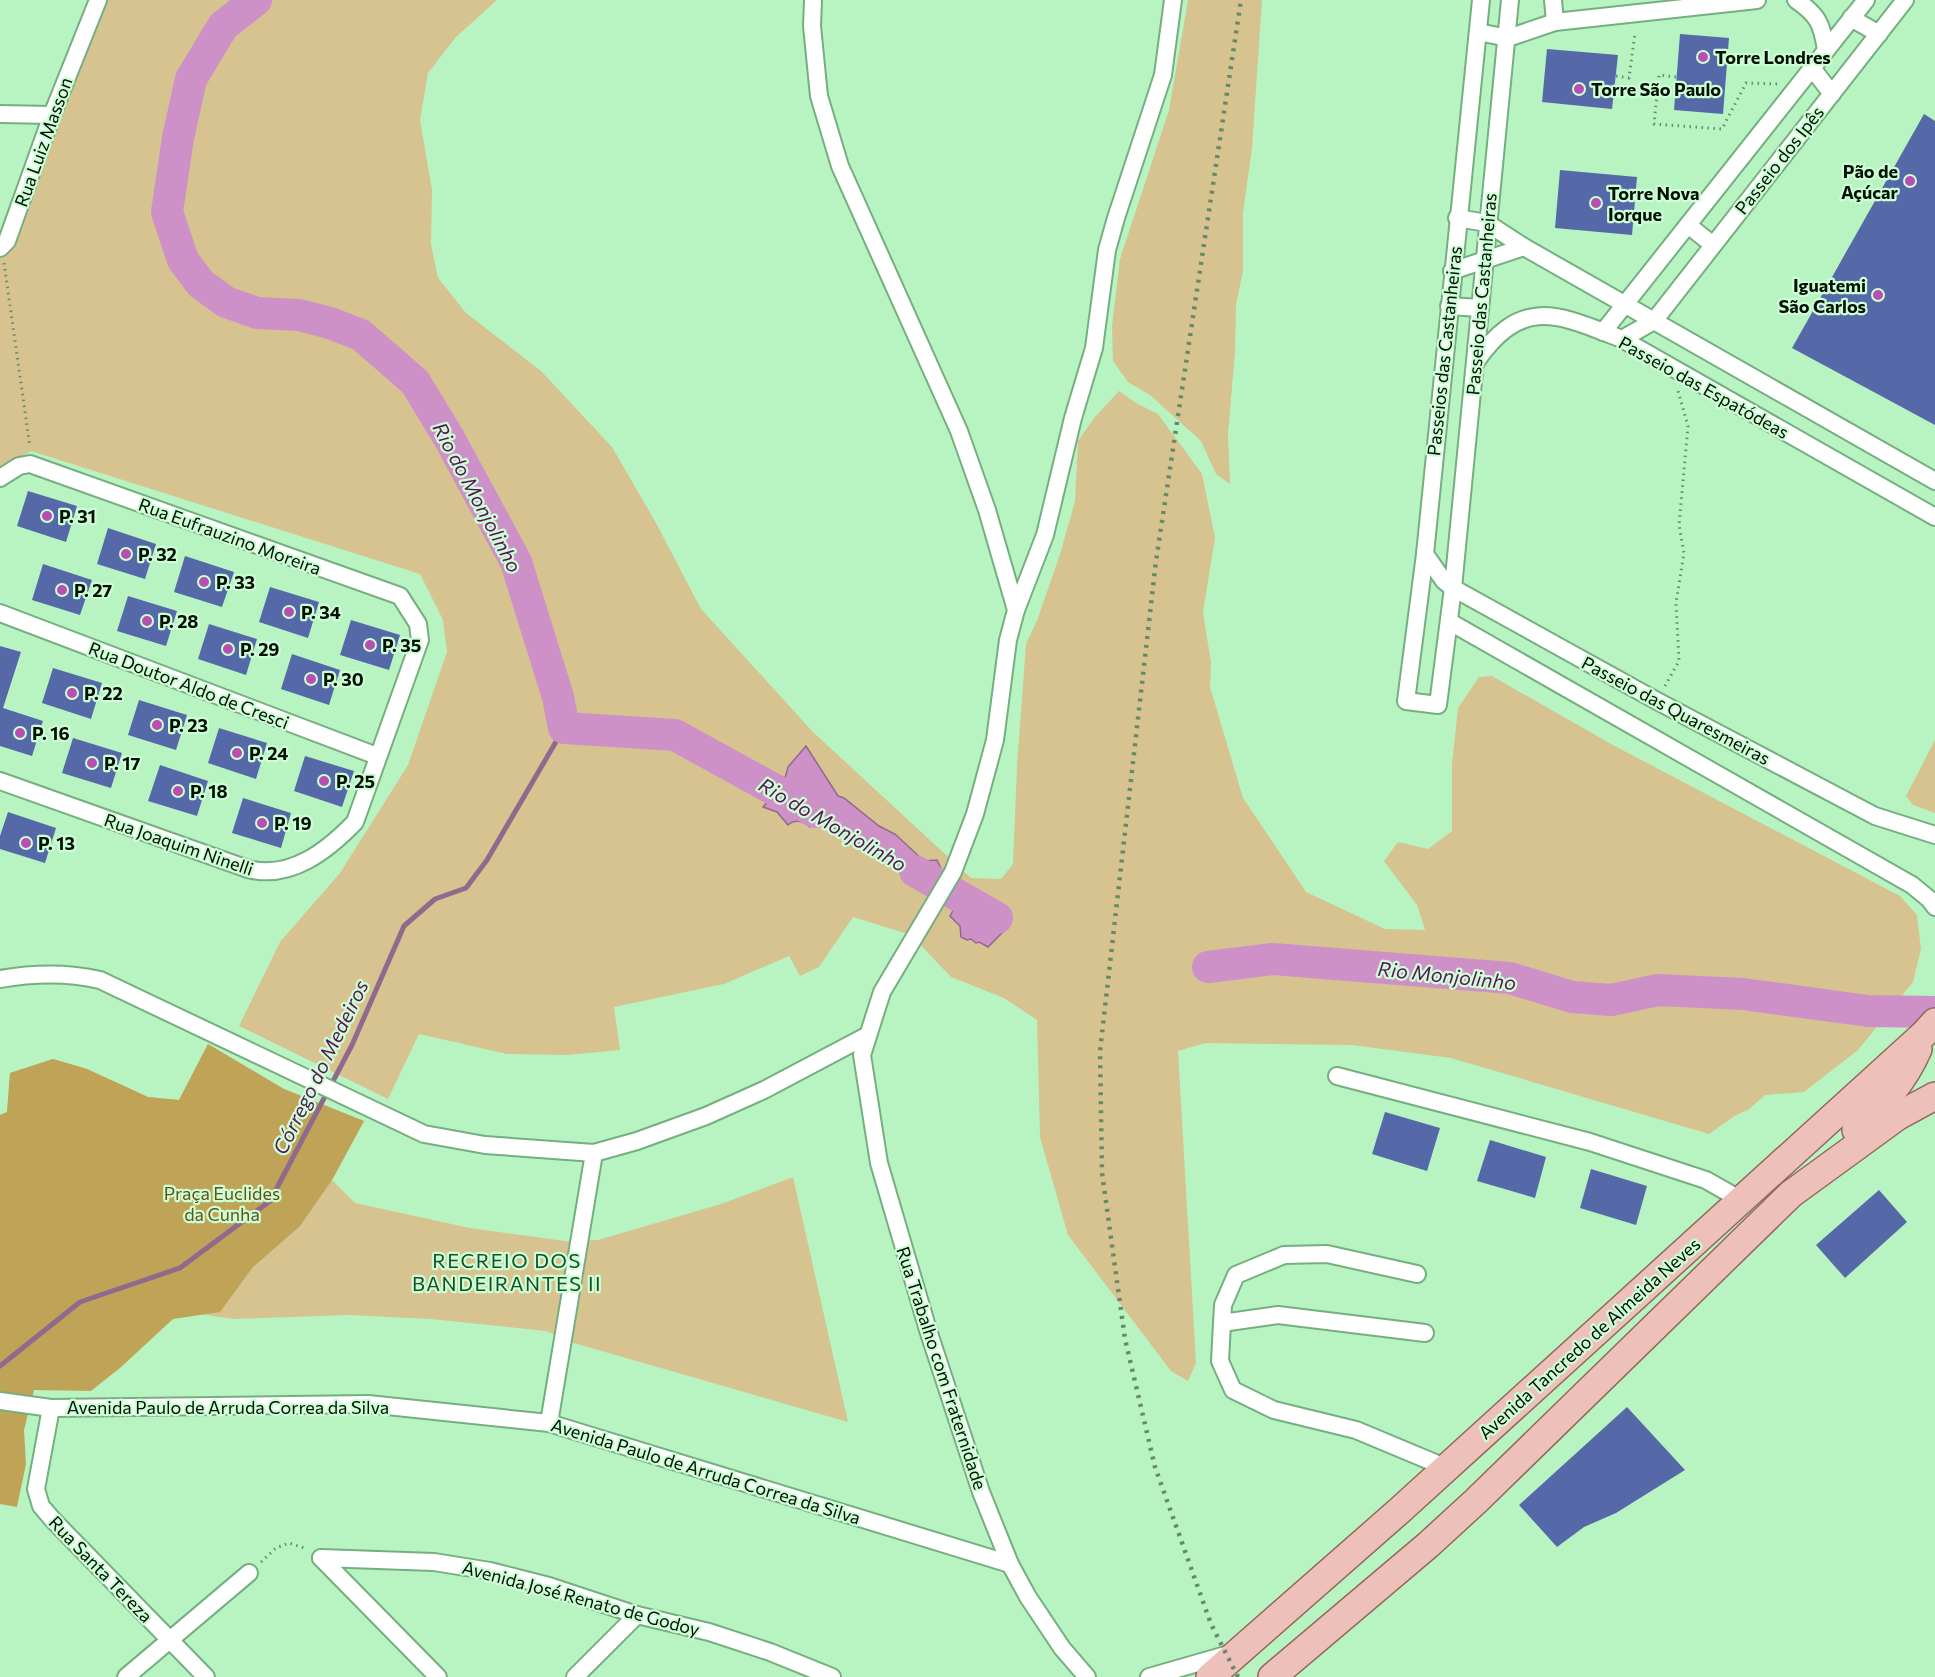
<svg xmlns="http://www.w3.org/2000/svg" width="1935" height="1677" font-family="Commissioner,sans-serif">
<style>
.green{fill:#d6c390}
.forest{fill:#bfa356}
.water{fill:#cd91c8;stroke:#906a8d;stroke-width:1.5}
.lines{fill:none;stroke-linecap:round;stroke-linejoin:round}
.stream{stroke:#906a8d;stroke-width:5}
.river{stroke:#cd91c8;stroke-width:32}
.building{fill:#5569a8}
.street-casing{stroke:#75af80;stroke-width:20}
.primary-casing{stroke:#92685c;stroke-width:30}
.path{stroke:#658d6b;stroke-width:3;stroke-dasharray:1.5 4.5;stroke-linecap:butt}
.street{stroke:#fff;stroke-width:16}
.primary{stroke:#edc1ba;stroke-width:27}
.rail{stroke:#638a69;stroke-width:4.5;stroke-dasharray:3 6;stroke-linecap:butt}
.poi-dot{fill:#b74eb1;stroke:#cefed6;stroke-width:2}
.labels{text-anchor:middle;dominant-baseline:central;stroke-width:4.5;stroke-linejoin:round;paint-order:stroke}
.poi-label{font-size:18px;font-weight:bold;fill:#001002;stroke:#cefed6;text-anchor:start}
.street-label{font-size:18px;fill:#001002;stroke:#cefed6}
.park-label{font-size:18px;fill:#645115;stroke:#cefed6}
.water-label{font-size:20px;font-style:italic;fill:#5a1358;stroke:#cefed6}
.neighbourhood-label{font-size:20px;letter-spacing:1.5px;fill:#144f26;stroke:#cefed6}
</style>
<rect width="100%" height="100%" fill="#b8f4c2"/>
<!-- green -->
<g class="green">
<path d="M108,0H497L456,37L428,73L420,120L432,190L431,244L438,278L466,313L541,371L612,447L656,523L701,609L813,732L971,878L1001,879L1013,864L1017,766L1026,644L1038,618L1061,551L1075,501L1078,441L1094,418L1119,391L1136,403L1158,414L1202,474L1215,538L1203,612L1211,663L1210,687L1243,798L1306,892L1385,929L1425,930L1417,905L1384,861L1398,842L1428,849L1452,831V763L1458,708L1479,677L1492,676L1611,744L1900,896L1917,915L1921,949L1913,982L1858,1050L1804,1092L1765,1095L1748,1110L1736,1115L1709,1134L1451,1058L1352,1045L1205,1043L1178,1051L1196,1363L1188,1381L1171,1371L1068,1235L1040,1137L1037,1020L1004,998L951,977L911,935L853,917L819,967L800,976L789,956L724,984L614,1007L620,1050L568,1055L507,1054L419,1034L388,1099L239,1026L280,942L340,873L408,765L447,652L443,620L420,574L31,451L0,468V258L10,249Z"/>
<path d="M1188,0H1262L1252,148L1243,213V271L1236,305L1235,352L1228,434L1230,484L1216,474L1201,441L1150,395L1128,382L1113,361L1112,326L1120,259L1169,110Z"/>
<path d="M1935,740V813L1913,805L1906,796Z"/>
<path d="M208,1044L284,1089L364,1121L332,1180L355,1203L470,1228L565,1241L598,1240L721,1204L793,1177L848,1422L574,1343L546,1331L431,1319L348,1315L233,1319L0,1283V1115L7,1112L10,1073L53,1059L87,1069L148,1097L179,1100Z"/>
</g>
<!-- forest -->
<path class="forest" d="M208,1044L284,1089L364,1121L332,1180L300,1226L253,1267L220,1312L173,1319L120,1368L91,1391L34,1390L24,1430L26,1464L17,1507L0,1504V1115L7,1112L10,1073L53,1059L87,1069L148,1097L179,1100Z"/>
<!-- water -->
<g class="water">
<path d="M806,746L838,796L844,798L879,826L895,834L924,861L937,860L945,877L938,894L918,887L913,879L904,878C901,874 898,869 895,866C886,858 869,854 863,844H856C845,832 831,825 814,822L810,827C804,821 795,819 788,825L777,812L763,807L783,785L788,767Z"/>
<path d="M958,902L972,909L988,907L1005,914V930L988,947L979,942L976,943L971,939L967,940L961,937L960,926L950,916Z"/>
</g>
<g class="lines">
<!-- stream -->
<path class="stream" d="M0,1366L80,1302L180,1268L270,1201L352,1045L404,926L435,899L466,888L487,860L564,728"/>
<!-- river -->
<g class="river">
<path d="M256,0L223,26L191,79L178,138L167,212L183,260L201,284L226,302L257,313L299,315L330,323L361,335L415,382L449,438L516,562L558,697L564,728L675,735L815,812"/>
<path d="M915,871L997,918"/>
<path d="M1208,967L1273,959L1510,978L1572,997L1611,1000L1658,990L1743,994L1868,1011L1935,1012"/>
</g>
</g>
<!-- building -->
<g class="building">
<path d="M1680,34L1729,38L1723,114L1674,110Z"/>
<path d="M1547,49L1618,55L1612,109L1542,102Z"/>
<path d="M1924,114L1935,121V425L1792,348Z"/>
<path d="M1560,170L1637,177L1632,235L1555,228Z"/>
<path d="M28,491L77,506L66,542L17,526Z"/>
<path d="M108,528L156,544L145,579L97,564Z"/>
<path d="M185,556L234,572L222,607L174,592Z"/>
<path d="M43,564L92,580L80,615L32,600Z"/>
<path d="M270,587L319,602L308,638L259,622Z"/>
<path d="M128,596L177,611L166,646L117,631Z"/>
<path d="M351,620L400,635L389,670L340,655Z"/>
<path d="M209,624L257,639L246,675L198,659Z"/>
<path d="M0,646L21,652L3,708L43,721L32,756L0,746Z"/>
<path d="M292,654L340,670L329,705L281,689Z"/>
<path d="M53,668L102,683L91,719L42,703Z"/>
<path d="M139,700L187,715L176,750L128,735Z"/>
<path d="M219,728L267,743L256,779L208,763Z"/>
<path d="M73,738L122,753L111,788L62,773Z"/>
<path d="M305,756L354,771L342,807L294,791Z"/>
<path d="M160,765L208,781L197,816L148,801Z"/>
<path d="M243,798L291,813L281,848L232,833Z"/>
<path d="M8,812L56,828L45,863L0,849V836Z"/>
<path d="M1385,1112L1440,1128L1427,1171L1372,1154Z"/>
<path d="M1490,1140L1546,1157L1535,1198L1477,1181Z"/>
<path d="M1591,1169L1647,1186L1636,1225L1580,1208Z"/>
<path d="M1879,1190L1907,1222L1845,1278L1816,1245Z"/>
<path d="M1627,1407L1685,1470L1616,1513L1584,1527L1557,1547L1519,1505Z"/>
</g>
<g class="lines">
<defs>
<g id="street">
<path d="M813,0L812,26L819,96L840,166L959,431L987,510L1016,610L1008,640L995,740L975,814L953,872L882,992L862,1055L879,1163L928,1330L981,1492L1010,1564L1028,1597L1062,1648L1087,1677"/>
<path d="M1481,0L1425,554L1406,701L1438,705L1453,588L1510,0"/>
<path d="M1553,0L1555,22"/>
<path d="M1796,0C1818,15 1822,24 1826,50"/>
<path d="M1851,18L1879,34"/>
<path d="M1478,32L1508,38L1555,22L1757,0"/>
<path d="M1812,68L1832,94"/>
<path d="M0,114L52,115"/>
<path d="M1457,218L1487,223L1524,247L1935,481"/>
<path d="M1688,225L1713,245"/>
<path d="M0,248L7,241L52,115L98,0"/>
<path d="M1452,271L1524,247"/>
<path d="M1449,306L1480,308"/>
<path d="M1603,332L1866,0"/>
<path d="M1622,339L1654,321L1905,0"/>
<path d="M1475,363C1522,295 1557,314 1622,339L1935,517"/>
<path d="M0,478L19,466L30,464L400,596L418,624L420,640L355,822C328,850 291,880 248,869L0,781"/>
<path d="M1425,554L1444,581L1453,588L1657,701L1875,816L1935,835"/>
<path d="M1016,610L1045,535L1073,418L1094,348L1107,250L1116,218L1163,75L1173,0"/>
<path d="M0,613L377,756"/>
<path d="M1450,622L1912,885L1929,899L1935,907"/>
<path d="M0,979C34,973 66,972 100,980L424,1134L485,1145L594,1153L637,1141L706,1116L764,1090L868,1035"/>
<path d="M1337,1076L1590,1142L1706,1180L1741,1200"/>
<path d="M1417,1274L1327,1254L1284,1255L1236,1275L1223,1305L1220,1361L1233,1390L1274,1410L1356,1430L1447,1468"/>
<path d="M1222,1323L1278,1315L1425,1333"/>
<path d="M0,1401L51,1408L368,1404L549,1423L1010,1564"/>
<path d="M51,1408L36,1489L41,1506L53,1520L206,1677"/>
<path d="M549,1423L594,1153"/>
<path d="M321,1558L434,1562L490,1571L549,1586L637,1615L709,1632L770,1652L832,1677"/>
<path d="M321,1558L438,1677"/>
<path d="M126,1677L249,1573"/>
<path d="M575,1677L637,1615"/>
<path d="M1149,1677L1229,1654"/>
</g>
<g id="primary">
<path d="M1856,1130C1881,1106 1904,1082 1918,1049"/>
<path d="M1210,1677L1399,1511L1924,1034L1935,1022"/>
<path d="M1272,1677L1428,1545L1476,1501L1791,1194L1898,1116L1935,1096"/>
</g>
</defs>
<!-- street casing -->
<use href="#street" class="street-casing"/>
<!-- primary casing -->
<use href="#primary" class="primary-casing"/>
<!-- path -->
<g class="path">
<path d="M1616,76L1629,78L1635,33"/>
<path d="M1676,77L1659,75L1654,124L1722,129L1746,83L1780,84"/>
<path d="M4,263L30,447"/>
<path d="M1665,686L1679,661L1676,603L1684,553L1679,525L1688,426L1678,391"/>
<path d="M261,1562L276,1548L289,1543L307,1549"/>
</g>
<!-- street -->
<use href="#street" class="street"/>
<!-- primary -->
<use href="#primary" class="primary"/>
<!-- rail -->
<path class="rail" d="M1238,1677L1211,1624L1155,1467L1125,1339L1102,1173L1100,1051L1156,561L1241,0"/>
</g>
<!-- markers -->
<g class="poi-dot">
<circle cx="1703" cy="57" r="6"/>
<circle cx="1579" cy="89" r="6"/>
<circle cx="1910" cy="181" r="6"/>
<circle cx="1596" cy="203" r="6"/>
<circle cx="1878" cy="295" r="6"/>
<circle cx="47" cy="516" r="6"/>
<circle cx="126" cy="554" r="6"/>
<circle cx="204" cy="582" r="6"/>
<circle cx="62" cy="590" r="6"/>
<circle cx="289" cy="612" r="6"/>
<circle cx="147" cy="621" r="6"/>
<circle cx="370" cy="645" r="6"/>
<circle cx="228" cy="649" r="6"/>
<circle cx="311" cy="679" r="6"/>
<circle cx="72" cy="693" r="6"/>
<circle cx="157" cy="725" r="6"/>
<circle cx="20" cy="733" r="6"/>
<circle cx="237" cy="753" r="6"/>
<circle cx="92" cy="763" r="6"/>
<circle cx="324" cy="781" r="6"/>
<circle cx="178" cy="791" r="6"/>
<circle cx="262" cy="823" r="6"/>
<circle cx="26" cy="843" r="6"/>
</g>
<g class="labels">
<!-- poi labels -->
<g class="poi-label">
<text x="1715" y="57">Torre Londres</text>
<text x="1591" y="89">Torre São Paulo</text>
<text x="1898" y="171" text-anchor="end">Pão de<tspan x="1898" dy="21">Açúcar</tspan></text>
<text x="1608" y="193">Torre Nova<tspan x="1608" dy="21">Iorque</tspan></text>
<text x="1866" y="285" text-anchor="end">Iguatemi<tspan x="1866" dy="21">São Carlos</tspan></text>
<text x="59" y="516">P. 31</text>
<text x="138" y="554">P. 32</text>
<text x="216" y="582">P. 33</text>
<text x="74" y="590">P. 27</text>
<text x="301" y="612">P. 34</text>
<text x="159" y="621">P. 28</text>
<text x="382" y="645">P. 35</text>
<text x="240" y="649">P. 29</text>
<text x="323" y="679">P. 30</text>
<text x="84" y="693">P. 22</text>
<text x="169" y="725">P. 23</text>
<text x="32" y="733">P. 16</text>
<text x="249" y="753">P. 24</text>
<text x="104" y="763">P. 17</text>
<text x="336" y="781">P. 25</text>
<text x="190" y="791">P. 18</text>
<text x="274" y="823">P. 19</text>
<text x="38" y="843">P. 13</text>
</g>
<!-- street labels -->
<g class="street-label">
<text transform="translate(43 142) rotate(-70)">Rua Luiz Masson</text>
<text transform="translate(1779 160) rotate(-52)">Passeio dos Ipês</text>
<text transform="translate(1481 294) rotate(-85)">Passeio das Castanheiras</text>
<text transform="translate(1444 351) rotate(-84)">Passeios das Castanheiras</text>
<text transform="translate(1704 387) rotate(29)">Passeio das Espatódeas</text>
<text transform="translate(230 536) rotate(20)">Rua Eufrauzino Moreira</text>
<text transform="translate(189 685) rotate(21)">Rua Doutor Aldo de Cresci</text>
<text transform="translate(1676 710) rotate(28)">Passeio das Quaresmeiras</text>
<text transform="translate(179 844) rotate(19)">Rua Joaquim Ninelli</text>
<text transform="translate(1589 1338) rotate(-42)">Avenida Tancredo de Almeida Neves</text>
<text transform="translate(942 1368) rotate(72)">Rua Trabalho com Fraternidade</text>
<text x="228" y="1407">Avenida Paulo de Arruda Correa da Silva</text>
<text transform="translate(706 1471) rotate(17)">Avenida Paulo de Arruda Correa da Silva</text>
<text transform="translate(101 1569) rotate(46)">Rua Santa Tereza</text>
<text transform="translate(581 1598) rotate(15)">Avenida José Renato de Godoy</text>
</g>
<!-- park labels -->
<g class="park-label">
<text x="222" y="1193">Praça Euclides<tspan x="222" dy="21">da Cunha</tspan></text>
</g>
<!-- water labels -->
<g class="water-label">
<text transform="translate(478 497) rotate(62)">Rio do Monjolinho</text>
<text transform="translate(833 824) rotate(30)">Rio do Monjolinho</text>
<text transform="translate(1447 975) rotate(6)">Rio Monjolinho</text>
<text transform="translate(320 1067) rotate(-64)">Córrego do Medeiros</text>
</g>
<!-- neighbourhood labels -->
<g class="neighbourhood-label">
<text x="507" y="1260">RECREIO DOS<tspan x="507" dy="23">BANDEIRANTES II</tspan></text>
</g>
</g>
</svg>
